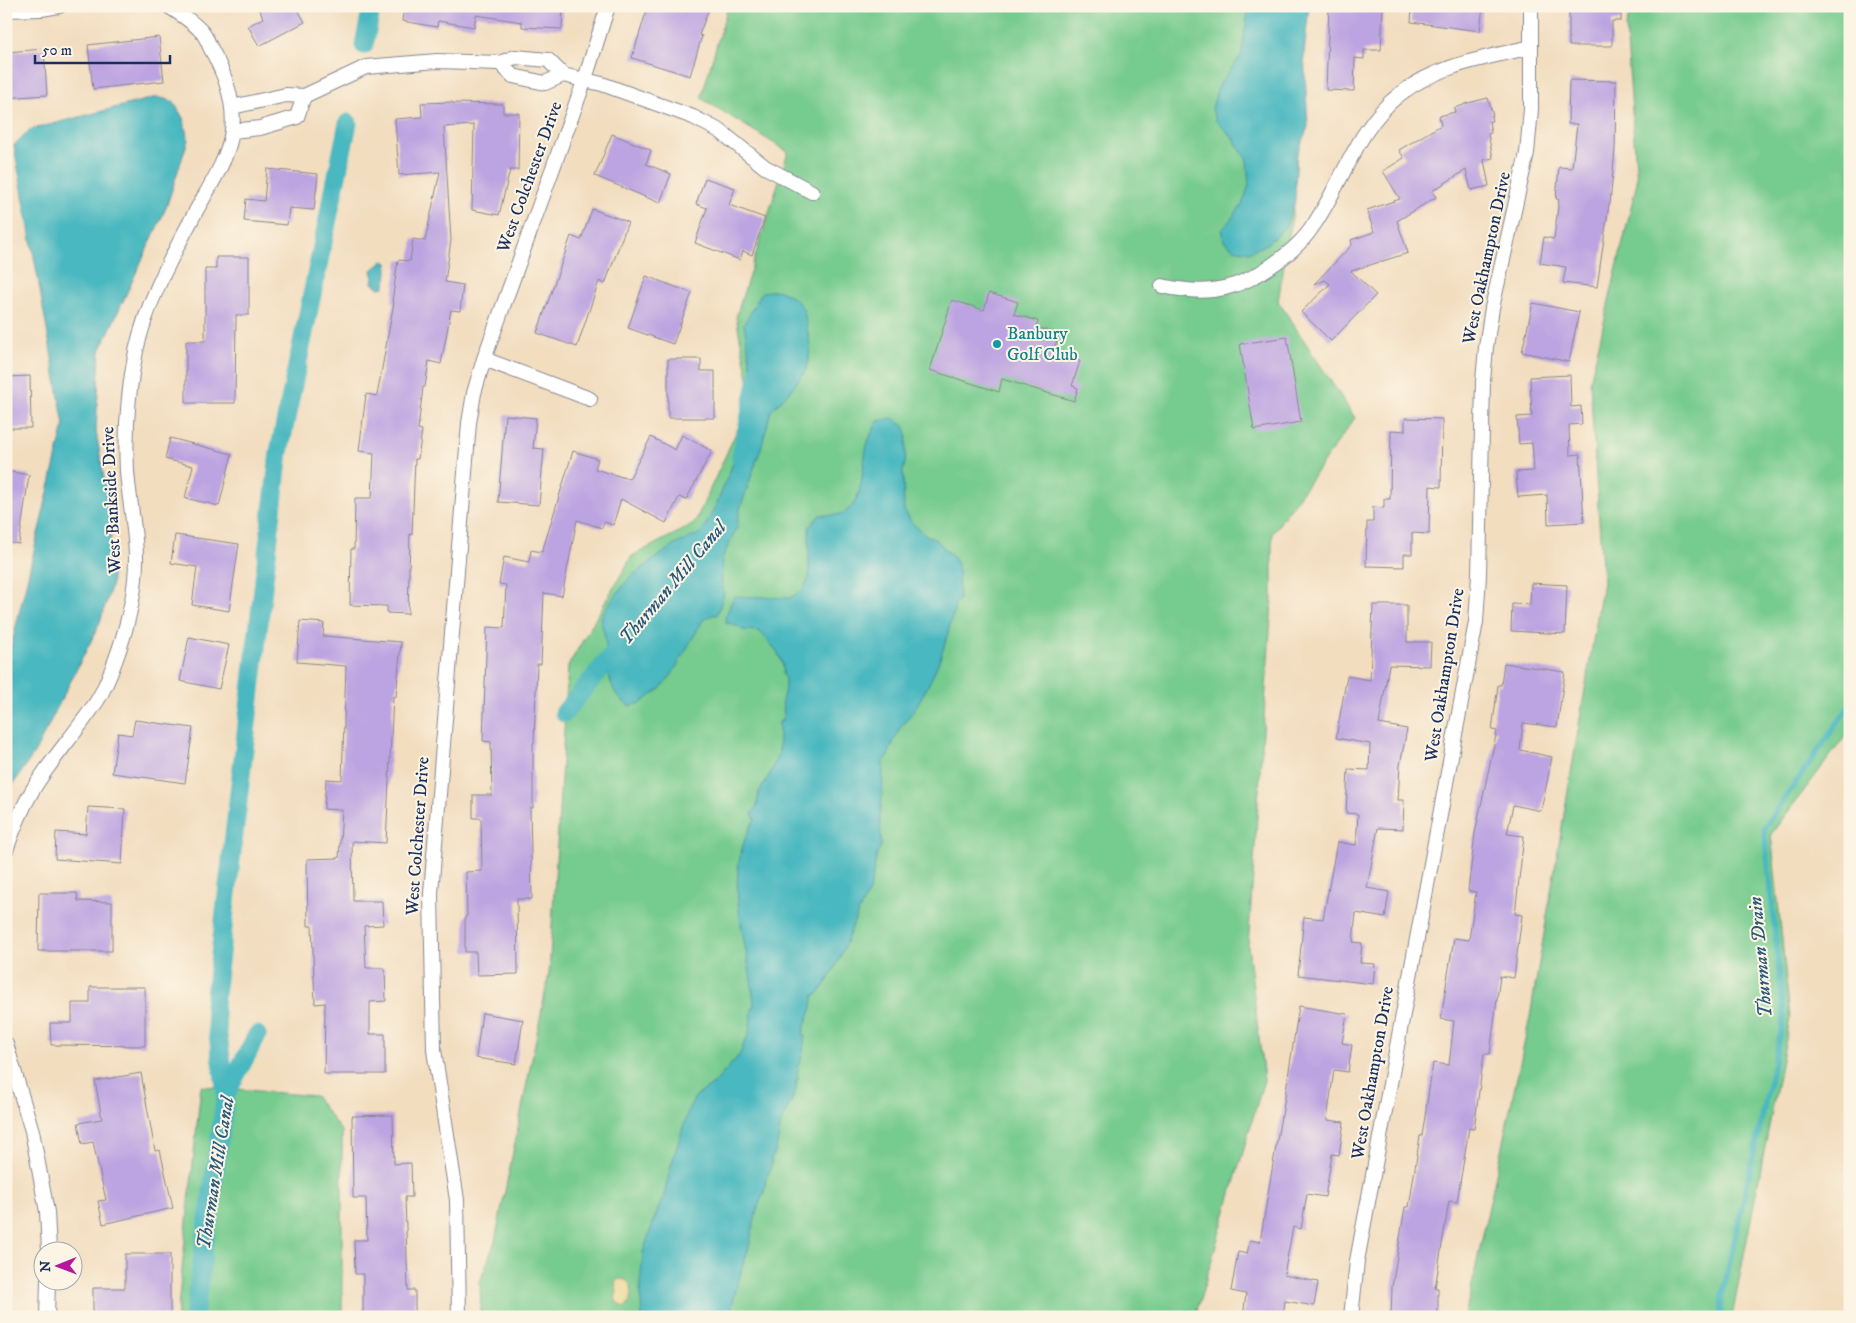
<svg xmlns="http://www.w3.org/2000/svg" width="1856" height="1323" font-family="'IM FELL DW Pica',serif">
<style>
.green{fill:#76cb8e;stroke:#487d76}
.sand{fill:#eeda9e;stroke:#84847e}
.water{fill:#49b8c0;stroke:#32748f}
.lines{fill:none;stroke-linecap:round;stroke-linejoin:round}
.stream{stroke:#49b8c0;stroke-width:5.5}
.canal{stroke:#49b8c0;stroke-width:19}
.building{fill:#bca3e1}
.street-casing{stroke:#86868e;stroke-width:16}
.street{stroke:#fff;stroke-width:14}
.culture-dot{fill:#0f9aa8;stroke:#fcf5e5;stroke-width:2}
.labels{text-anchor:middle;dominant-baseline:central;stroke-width:4;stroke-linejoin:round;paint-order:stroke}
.street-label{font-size:18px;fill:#1b2f5e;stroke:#fcf5e5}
.culture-label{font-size:18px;fill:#0d838f;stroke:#fcf5e5;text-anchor:start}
.water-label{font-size:19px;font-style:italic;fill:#29587b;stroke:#fcf5e5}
</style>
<rect width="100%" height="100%" fill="#fcf5e5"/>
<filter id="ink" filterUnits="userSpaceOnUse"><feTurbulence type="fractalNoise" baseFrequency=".02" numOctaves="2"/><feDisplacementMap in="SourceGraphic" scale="10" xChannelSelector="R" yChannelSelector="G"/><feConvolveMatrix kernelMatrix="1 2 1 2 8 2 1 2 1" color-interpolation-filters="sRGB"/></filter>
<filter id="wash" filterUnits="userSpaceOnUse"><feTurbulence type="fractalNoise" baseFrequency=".0096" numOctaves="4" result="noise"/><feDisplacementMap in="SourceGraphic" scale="20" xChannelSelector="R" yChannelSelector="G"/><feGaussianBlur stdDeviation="1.12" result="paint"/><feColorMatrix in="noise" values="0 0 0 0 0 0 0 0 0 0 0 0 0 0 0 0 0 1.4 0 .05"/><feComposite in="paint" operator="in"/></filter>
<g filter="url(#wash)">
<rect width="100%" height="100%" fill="#f2ddbf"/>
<!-- green -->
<g class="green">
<path d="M728,6H1304L1294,206L1278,301L1355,418L1272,534V603L1248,946L1264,1080L1195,1317H481L480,1282L495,1241L549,974L568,666L632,556L694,524L752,398L736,317L788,152L701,98Z"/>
<path d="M1631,6H1850V730L1771,834L1790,1018L1732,1317H1465L1530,1017L1603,582L1590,382L1637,182L1626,27Z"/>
<path d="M201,1086L315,1096L342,1132V1317H177Z"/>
</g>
<!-- sand -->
<path class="sand" d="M619,1279L626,1280C634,1287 633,1300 625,1307L621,1306L615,1299L617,1292L615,1282Z"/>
<!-- water -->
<g class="water">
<path d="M1249,6H1309L1304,55L1308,127L1296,157L1295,200L1286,226L1267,244L1249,252L1234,249L1224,241L1222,230L1242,205L1249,185L1247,160L1232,137L1216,121L1212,109L1218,86L1241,56Z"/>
<path d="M157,97L173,101L183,118L188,140L166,208L100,351L96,431L110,514L112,584L99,625L35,752L6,795V668L64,425L14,145L29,130Z"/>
<path d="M383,261L387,263C388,266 386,284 384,287L380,288L372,283L373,276L372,270Z"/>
<path d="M777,290L789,295L798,302L804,310L810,345L809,360L806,370L791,390L771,411L762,445L740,509L737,527L722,559L721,578L724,594L717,615H712L703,620L671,676L660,689L641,703L630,706C599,690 612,649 601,623L602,615L608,605L630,577L674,545L697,535L704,528L717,503L752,416L755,393L744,324L762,292Z"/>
<path d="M893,418L905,427L907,435L905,463L903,472L904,510L912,523L926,535L934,539L942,545L945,550L951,554L958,566L959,600L954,605C956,612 953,614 951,620C943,659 925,699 898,731V734C891,743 891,755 883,763C883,780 882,800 880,818C880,826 882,836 881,845C881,848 878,852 877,855C874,866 873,877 870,889C867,897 862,905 858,913C846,941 838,970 818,994L814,995C812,1000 813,1005 811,1011C808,1017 804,1028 803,1035L805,1036C803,1045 804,1059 797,1067L799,1070L795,1073L798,1075V1080L796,1081C799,1092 787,1107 783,1117C777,1131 780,1148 771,1159L772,1162L769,1173L766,1178L764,1192L757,1209L749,1247L742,1268L729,1317H642L640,1285L643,1252L659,1206L663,1199L671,1166L689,1108L695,1097L714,1084L740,1054L745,1041L749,1034L752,1010L754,1006C750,942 718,879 755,819L752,814L757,805L759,792L769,776L779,752V722L782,720L784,714L782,701L785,689V678L783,675C785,657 771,644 759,631L742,630L738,626H733L731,623L727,624L725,618L734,596L789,598L802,591L809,578V527L820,515C827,515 837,516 843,513C866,502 861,463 868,442C870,435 875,428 878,421Z"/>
</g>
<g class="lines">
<!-- stream -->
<path class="stream" d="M1720,1317L1723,1292L1784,1018L1764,828L1850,705"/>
<!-- canal -->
<g class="canal">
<path d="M364,45L372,6"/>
<path d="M741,457L760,369"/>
<path d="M564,713L623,642"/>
<path d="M226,1094L214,1005L279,452L348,123"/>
<path d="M194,1317L226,1094L257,1035"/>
</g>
</g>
<g id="blocks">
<!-- building -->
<g class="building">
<path d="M258,6H296L305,22L259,46L248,26L263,18Z"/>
<path d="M404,6H563L562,29L522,27V22L476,15L474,27L438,21L437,27L402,21Z"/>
<path d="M648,6H710L699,35L702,36L690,76L632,58Z"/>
<path d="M1329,6H1383L1381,50H1364V59L1355,58L1354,91L1326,90Z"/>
<path d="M1412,6H1483L1480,31L1411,22Z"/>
<path d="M1569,6H1621V21H1612V46H1569Z"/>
<path d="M159,37L164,81L93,89L88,45Z"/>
<path d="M44,49L47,95L6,98V52Z"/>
<path d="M1569,80L1616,81L1615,149L1610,204H1609L1597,287L1563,283L1566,267L1540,263L1544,237L1554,239L1559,199H1556L1559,167L1572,168L1577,124H1568Z"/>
<path d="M1488,98L1493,116H1491L1492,121H1489L1491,133L1488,134L1493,158L1484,160L1489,186L1471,190L1466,170L1432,191L1436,197L1397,221L1408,253L1351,271L1376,295L1331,341L1301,312L1330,284L1325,280L1314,284L1352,245L1351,240L1374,232L1367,210L1400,199L1383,171L1404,158L1399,150L1441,125L1439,116L1455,112L1454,108L1464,105V104Z"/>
<path d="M452,102V103L503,104V113H519L518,170H510L499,215L472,210L474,125L444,127L451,240L445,282L463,285L460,311L451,310L441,364L429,361L425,387H423L418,429L422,430L418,459H415L412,535L410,534L408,614L387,613V606L350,605L351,549H354L355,498H372L374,453L359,451L366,394L377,396L394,302H392L398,260L410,261L413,239L425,241L440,172L399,175L395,119L422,117L421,103Z"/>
<path d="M612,134L651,150L646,164L671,174L660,203L595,176Z"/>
<path d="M267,169L318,174L314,210L289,208L287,225L244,221L246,199L264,201Z"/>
<path d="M705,178L735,188L729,205L765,218L752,255L743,251L740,260L695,243L707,208L696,204Z"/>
<path d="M592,209L628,222L605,284L599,281L577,347L537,333L571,236L581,240Z"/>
<path d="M216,257H249V315H236L235,403H186V341H205V269H216Z"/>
<path d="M646,276L692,293L673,344L628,328Z"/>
<path d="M989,293L1018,302L1014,314L1038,321L1036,327L1059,334L1053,353L1080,361L1072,386L1078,388L1074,401L1002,379L999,392L930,370L952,300L984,310Z"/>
<path d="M1533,303L1579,312L1569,362L1522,352Z"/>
<path d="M1287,337L1301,422L1254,430L1240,344Z"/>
<path d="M668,359H701V371H715V418H668Z"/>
<path d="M1570,375L1571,407L1581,406L1582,424L1569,425L1570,455L1580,454L1584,522L1548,524L1547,495L1518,497L1516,472L1534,471L1532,443L1519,444L1517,417L1532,416L1530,377Z"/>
<path d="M30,376L31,428H6V377Z"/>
<path d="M505,415L536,418L533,448L544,449L539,505L498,502Z"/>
<path d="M1405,418L1442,419L1441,487L1430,486L1429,534L1412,533V554H1404V567L1366,566L1367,522H1373V507L1384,508V499H1390L1391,430L1405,431Z"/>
<path d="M682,435L712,451L686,500L679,497L666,523L621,499L613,525L604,522L602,528L577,520L562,596L544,593L541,664H537L534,743H533V808H530L532,899H517L518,974L477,975L476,952H465V917L467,916L466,872L482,871L481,818H473V795H492L491,742L483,741L487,627L504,628L506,585L499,584L504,557L529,562L531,550L542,552L573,451L598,459L595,469L629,479L651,437L675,450Z"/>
<path d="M170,438L232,454L219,506L185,498L193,466L165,459Z"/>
<path d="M6,471L29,475L19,544L6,542Z"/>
<path d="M175,535L239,544L229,611L192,605L197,567L171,563Z"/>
<path d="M1531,583L1567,585L1565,634L1511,631L1512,604L1530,605Z"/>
<path d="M1373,605H1407V642H1431L1430,666L1389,665L1379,724L1407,729L1400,765L1398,800H1404L1403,829L1378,828L1367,888L1389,892L1385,918L1356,913L1353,942L1362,943L1360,963L1375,964L1373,984L1298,975L1304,917L1323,919L1337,842L1356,845L1358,814L1346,813L1348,769L1369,770L1370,744L1336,738L1347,676L1370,680Z"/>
<path d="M300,621L324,623L323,636L401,642L396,697L393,696L386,843L352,841L353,901H382L383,925L364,926L366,968H385L386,1001L370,1002V1034H385V1074H324L325,1003L315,1004L312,926H308L307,859L339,858L342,810L324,809L326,779L342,780L346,666L297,662Z"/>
<path d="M189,637L229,645L219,689L180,681Z"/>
<path d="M1504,663L1565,672L1557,727L1523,723L1520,750L1552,757L1541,811L1513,805L1507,834L1524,836L1515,914L1522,915L1514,978L1500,976L1490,1054H1484L1474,1129L1469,1128L1457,1202L1449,1201L1435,1288H1438V1317H1391L1392,1287L1405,1207H1409L1420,1136H1422L1433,1063L1449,1065L1454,1021L1441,1019L1446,986L1454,938L1469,940L1476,892L1468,891L1475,833L1497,731L1492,730L1498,685H1501Z"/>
<path d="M135,720L193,728L185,783L112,773L118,733L132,735Z"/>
<path d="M88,807L125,809L122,864L55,859L56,832L86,834Z"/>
<path d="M39,893H77L78,901L112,902V951H38Z"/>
<path d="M90,987H145V1046L51,1045L50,1023H72V1003H90Z"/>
<path d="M1299,1006L1347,1014L1342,1043L1352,1045L1348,1072L1334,1070L1327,1120L1344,1122L1339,1155L1332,1154L1325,1197L1307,1194L1301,1229L1293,1227L1284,1275L1318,1282L1314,1306L1285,1301L1283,1317H1243L1246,1294L1231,1291L1238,1252L1247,1254L1250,1240L1260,1242L1281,1116H1282Z"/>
<path d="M482,1013L523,1020L516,1064L476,1058Z"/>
<path d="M141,1073L155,1151L160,1150L173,1208L103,1224L98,1201L106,1200L93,1142L82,1144L78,1123L102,1119L95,1081Z"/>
<path d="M393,1115L394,1164L411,1163L412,1197H405L408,1290H415V1317H363V1274H355L354,1240H367L366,1198H353L352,1116Z"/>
<path d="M125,1254H170V1315L93,1314V1288H125Z"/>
</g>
</g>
</g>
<g filter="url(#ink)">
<use href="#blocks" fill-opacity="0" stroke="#86868e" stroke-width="1"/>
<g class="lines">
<defs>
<g id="street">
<path d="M6,10L41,9L59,6"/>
<path d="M563,75L602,84L693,117L720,131L765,167L812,192"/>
<path d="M304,96L366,67L437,61L500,63L515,57L548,60L563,75L545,83L513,76L500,63"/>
<path d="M232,107L286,95L304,96L297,117L260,128L232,131"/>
<path d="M1162,286C1198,294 1228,293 1260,273C1281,260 1300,246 1313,226C1343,182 1357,127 1400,94C1437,65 1486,58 1531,47"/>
<path d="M484,359L590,399"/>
<path d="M6,850C13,830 21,810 32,791C51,759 77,732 97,701C107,685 113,667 119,650C129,620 136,590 136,559C136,530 129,500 127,471C125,431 128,391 136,351C147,301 172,256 196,211C210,186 228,159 232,131C236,101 224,72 210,47C208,42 205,35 201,31C192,21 179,13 168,6"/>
<path d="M6,1044L32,1131L47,1212L49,1250"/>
<path d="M47,1317L48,1280"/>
<path d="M459,1317L457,1200L434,1050L431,893L469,423L474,393L484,359L585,79L608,6"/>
<path d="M1351,1317L1357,1261L1476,622L1479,575L1483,381L1486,347L1492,308L1527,153L1531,109V6"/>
</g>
</defs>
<!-- street casing -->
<use href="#street" class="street-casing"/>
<!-- street -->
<use href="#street" class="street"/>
</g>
</g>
<!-- markers -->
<circle class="culture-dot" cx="997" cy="344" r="5"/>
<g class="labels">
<!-- street labels -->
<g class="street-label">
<text transform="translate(530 177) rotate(-70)">West Colchester Drive</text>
<text transform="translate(1487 258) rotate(-78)">West Oakhampton Drive</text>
<text transform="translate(112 500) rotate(-93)">West Bankside Drive</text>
<text transform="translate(1445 675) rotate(-81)">West Oakhampton Drive</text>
<text transform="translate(418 836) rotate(-86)">West Colchester Drive</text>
<text transform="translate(1373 1073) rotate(-80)">West Oakhampton Drive</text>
</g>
<!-- culture labels -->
<g class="culture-label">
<text x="1007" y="334">Banbury<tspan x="1007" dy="21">Golf Club</tspan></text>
</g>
<!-- water labels -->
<g class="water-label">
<text transform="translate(673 583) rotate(-50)">Thurman Mill Canal</text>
<text transform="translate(1761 957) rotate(-95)">Thurman Drain</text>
<text transform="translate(216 1173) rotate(-81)">Thurman Mill Canal</text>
</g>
</g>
<!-- margin -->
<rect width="1856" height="1323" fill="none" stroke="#fcf5e5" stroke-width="25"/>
<!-- north arrow -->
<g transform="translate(58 1266) rotate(269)"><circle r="24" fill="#fcf5e5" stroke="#a2a6af"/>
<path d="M0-4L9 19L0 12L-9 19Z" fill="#b5179e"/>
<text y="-8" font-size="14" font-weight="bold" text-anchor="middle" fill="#1b2f5e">N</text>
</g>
<!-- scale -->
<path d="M35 55v8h135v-8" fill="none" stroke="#1b2f5e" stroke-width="2.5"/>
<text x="42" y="55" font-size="15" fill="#1b2f5e" stroke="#fcf5e5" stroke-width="4" paint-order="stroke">50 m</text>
</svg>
